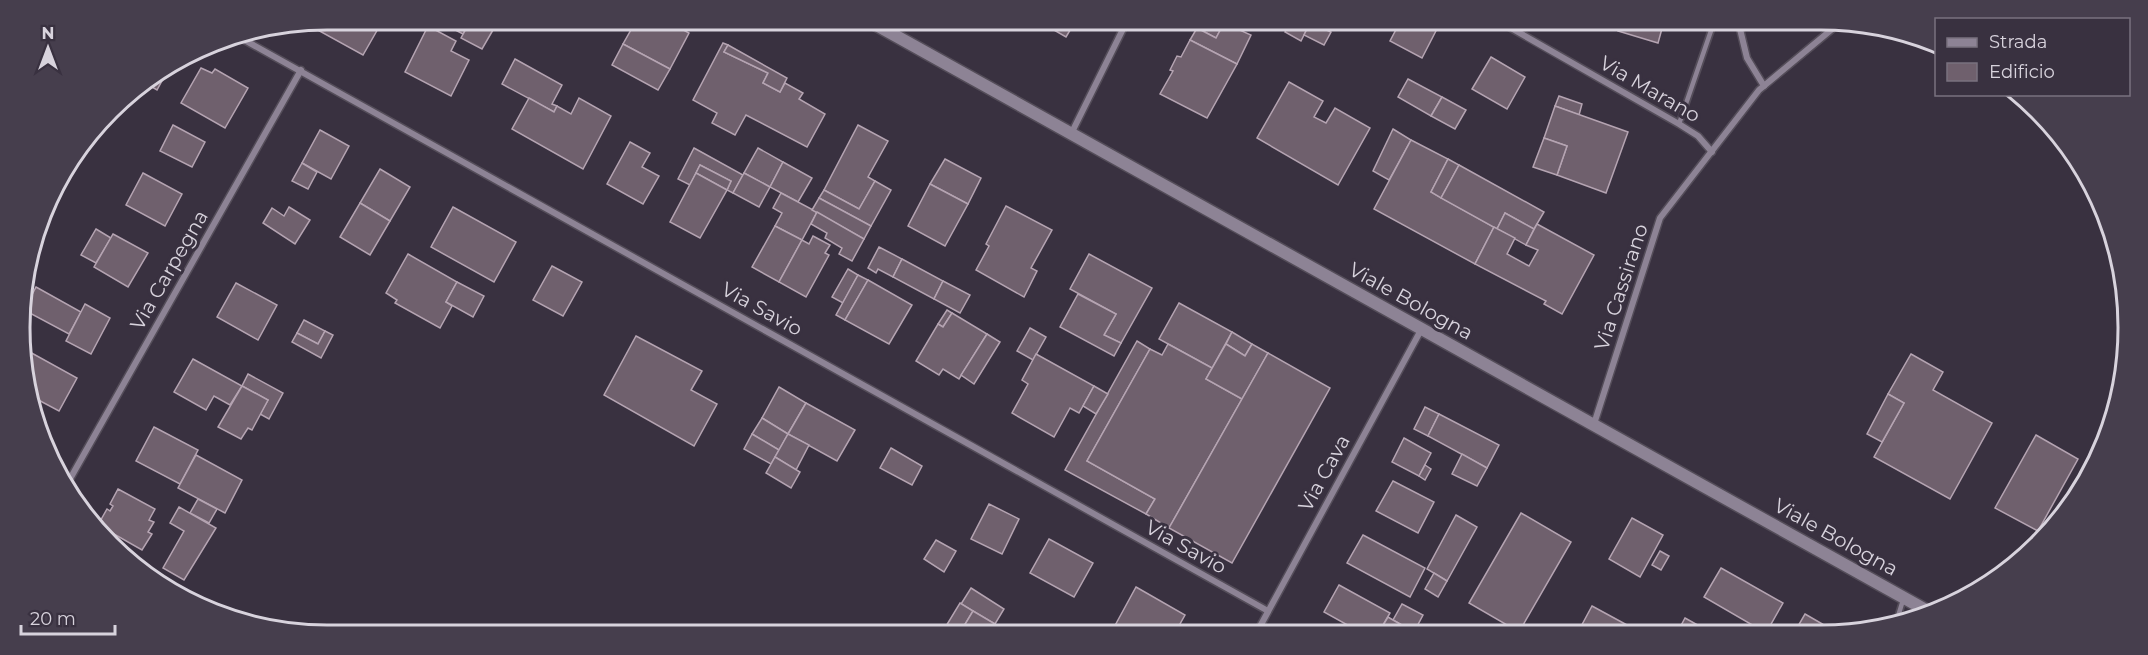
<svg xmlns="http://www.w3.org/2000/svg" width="2148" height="655" font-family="Montserrat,sans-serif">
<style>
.building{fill:#6f606d;stroke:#b5a4b2;stroke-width:1.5}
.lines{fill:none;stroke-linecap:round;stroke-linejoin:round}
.service-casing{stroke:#544d59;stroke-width:8}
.minor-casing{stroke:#544d59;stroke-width:9}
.secondary-casing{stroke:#544d59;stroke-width:15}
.service{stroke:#8d8395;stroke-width:4.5}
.minor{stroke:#8d8395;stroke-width:6}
.secondary{stroke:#8d8395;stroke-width:12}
.labels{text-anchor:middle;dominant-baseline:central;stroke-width:6;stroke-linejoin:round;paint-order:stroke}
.street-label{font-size:20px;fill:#d8d3dd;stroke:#393140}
.rim{fill:none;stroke:#d8d3dd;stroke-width:3}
</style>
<rect width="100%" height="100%" fill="#393140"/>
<!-- building -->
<g class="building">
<path d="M328,20H383L363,55L314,28L318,21Z"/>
<path d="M436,20H471L463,34Z"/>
<path d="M471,20L493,30L482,49L461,38Z"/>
<path d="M583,20L602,21L598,28Z"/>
<path d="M636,21H667L689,33L670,69L623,44Z"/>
<path d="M1040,22H1075L1066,37Z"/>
<path d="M1199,23H1224L1216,38L1197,28Z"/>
<path d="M1224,23L1251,35L1237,64L1190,40L1197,28L1216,38Z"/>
<path d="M1290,23H1310L1301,41L1285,32Z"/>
<path d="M1310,23L1331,32L1324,45L1304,35Z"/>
<path d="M1399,24L1439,25L1422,58L1390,41Z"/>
<path d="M1609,25V24L1663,25L1658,43L1618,31L1619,28Z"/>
<path d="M428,26L456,41L451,51L469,60L451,96L405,72Z"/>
<path d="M1190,40L1237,64L1207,118L1160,94L1173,71L1170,70L1177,56L1181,57Z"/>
<path d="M723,43L728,45L724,52L768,73L763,83L780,92L785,83L803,93L799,99L825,114L807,147L746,115L735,135L712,123L717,113L693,100Z"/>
<path d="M623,44L670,69L658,90L612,65Z"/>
<path d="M728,45L787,78L780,92L763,83L768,73L724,52Z"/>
<path d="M1491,57L1525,77L1507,109L1472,89Z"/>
<path d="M515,59L562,85L552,104L557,106L554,112L502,84Z"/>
<path d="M169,68L157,90L145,83Z"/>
<path d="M201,68L212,73L215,69L248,88L225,128L181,103Z"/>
<path d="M1408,79L1442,97L1431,116L1398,97Z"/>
<path d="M1289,82L1323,101L1314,117L1326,123L1335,108L1370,128L1338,185L1257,138Z"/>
<path d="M141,86L130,103L122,98L124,96Z"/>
<path d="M1559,96L1582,104L1579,115L1555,106Z"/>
<path d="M1442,97L1466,110L1455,129L1431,116Z"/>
<path d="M529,98L554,112L557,106L571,114L579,98L611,116L583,169L512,129Z"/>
<path d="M1555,106L1628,132L1606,193L1557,175L1567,146L1544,138Z"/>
<path d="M173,125L205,142L192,167L160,151Z"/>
<path d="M858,125L888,141L868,177L875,181L859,209L824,190Z"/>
<path d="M1393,129L1411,140L1389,180L1373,171Z"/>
<path d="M320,130L349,146L331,179L302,163Z"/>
<path d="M1544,138L1567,146L1557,175L1533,167Z"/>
<path d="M1411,140L1448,159L1431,192L1494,227L1475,264L1374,209Z"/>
<path d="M630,142L650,153L642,167L659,176L643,204L607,184Z"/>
<path d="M694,148L743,175L733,193L727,190L731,181L700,165L690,185L678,179Z"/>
<path d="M758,148L783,162L770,187L744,173Z"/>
<path d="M945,159L981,178L968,204L930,184Z"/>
<path d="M1448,159L1459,165L1441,198L1431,192Z"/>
<path d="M783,162L812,178L798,202L770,187Z"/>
<path d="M302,163L317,172L308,189L292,181Z"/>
<path d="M700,165L731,181L727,190L696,173Z"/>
<path d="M1459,165L1544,212L1534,229L1505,213L1497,229L1441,198Z"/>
<path d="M380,169L410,187L390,221L360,203Z"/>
<path d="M143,173L182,194L165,226L126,205Z"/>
<path d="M696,173L727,190L700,238L670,222Z"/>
<path d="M744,173L770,187L759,207L733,193Z"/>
<path d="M875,181L891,190L871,226L819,198L824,190L859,209Z"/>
<path d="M930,184L968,204L945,246L908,226Z"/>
<path d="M781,193L817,212L802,240L775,226L782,213L773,208Z"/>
<path d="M819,198L871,226L864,239L812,210Z"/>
<path d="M360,203L390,221L370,255L340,237Z"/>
<path d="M1006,206L1052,230L1031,268L1037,271L1024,297L976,270L989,246L986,244Z"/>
<path d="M289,207L310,220L295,244L263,223L272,208L284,216Z"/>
<path d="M453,207L516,242L494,282L431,247Z"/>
<path d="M817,212L864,239L852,261L839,254L842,248L825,238L827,233L811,224Z"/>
<path d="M1505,213L1534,229L1526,245L1497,229Z"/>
<path d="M1537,224L1594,255L1562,314L1544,304L1546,301L1475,264L1494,227L1515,238L1507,254L1529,266L1538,250L1526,245Z"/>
<path d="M775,226L802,240L779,282L752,267Z"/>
<path d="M96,229L111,238L96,263L81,255Z"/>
<path d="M113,234L148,253L128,287L94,267Z"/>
<path d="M813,236L830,245L825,253L829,255L806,297L779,282L802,240L809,244Z"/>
<path d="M879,247L902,259L893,277L878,269L876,273L868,268Z"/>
<path d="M408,254L457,282L446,302L452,306L440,328L395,303L397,300L386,293Z"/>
<path d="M1089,254L1152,288L1121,343L1104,335L1116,314L1070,289Z"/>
<path d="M902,259L943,281L934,299L893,277Z"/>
<path d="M552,266L582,282L563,316L533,300Z"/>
<path d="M848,269L858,275L843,303L832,297Z"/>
<path d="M858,275L868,280L845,320L836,315Z"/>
<path d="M868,280L912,305L889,344L845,320Z"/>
<path d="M943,281L970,295L960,313L934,299Z"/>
<path d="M457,282L484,296L473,317L446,302Z"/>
<path d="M236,283L277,305L258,340L217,317Z"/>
<path d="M36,287L81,312L69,334L24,310Z"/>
<path d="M1078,294L1116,314L1104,335L1121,343L1114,356L1060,327Z"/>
<path d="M1179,303L1232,332L1212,368L1159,339Z"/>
<path d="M85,304L110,318L91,354L66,341Z"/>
<path d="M947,310L952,313L943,327L938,324Z"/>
<path d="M952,313L987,334L959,379L943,369L939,375L916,361L938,324L943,327Z"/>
<path d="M304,320L325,331L318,344L297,333Z"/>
<path d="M1030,328L1046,337L1033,360L1017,351Z"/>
<path d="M325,331L333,335L321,358L292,342L297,333L318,344Z"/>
<path d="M1232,332L1252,344L1245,356L1226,344Z"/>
<path d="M987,334L1000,342L974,384L961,375Z"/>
<path d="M636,336L702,371L691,390L717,404L694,446L604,395Z"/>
<path d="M1137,341L1150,349L1087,461L1155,499L1146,514L1065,470Z"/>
<path d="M1168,344L1212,368L1206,379L1242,399L1169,528L1146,514L1155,499L1087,461L1150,349L1162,355Z"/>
<path d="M1226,344L1245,356L1252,344L1268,353L1242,399L1206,379Z"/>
<path d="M28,351L77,378L59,411L29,395Z"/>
<path d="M1268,353L1330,388L1232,563L1169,528Z"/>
<path d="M1036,354L1094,386L1079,413L1070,408L1054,437L1012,413L1028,384L1022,380Z"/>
<path d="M1911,354L1943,372L1933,390L1992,423L1950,499L1874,457L1904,403L1888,394Z"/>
<path d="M193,359L242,386L230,405L214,396L206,410L174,392Z"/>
<path d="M248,374L283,393L269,419L260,414L268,400L242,386Z"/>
<path d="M242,386L268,400L252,430L248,428L241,439L218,427Z"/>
<path d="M1094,386L1108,394L1096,414L1083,406Z"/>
<path d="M779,387L806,403L788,434L762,418Z"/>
<path d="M1888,394L1904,403L1882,442L1867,434Z"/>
<path d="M806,403L855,430L837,461L788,434Z"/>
<path d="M1425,407L1439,414L1428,436L1414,429Z"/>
<path d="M1439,414L1499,445L1487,468L1428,436Z"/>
<path d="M762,418L788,434L779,450L752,434Z"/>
<path d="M154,427L198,450L180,484L136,461Z"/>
<path d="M752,434L779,450L771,464L744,449Z"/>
<path d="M788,434L809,445L796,470L775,457Z"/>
<path d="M2036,435L2078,459L2038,531L1995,508Z"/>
<path d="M1404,438L1431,453L1419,476L1392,462Z"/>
<path d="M891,448L922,466L912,485L880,468Z"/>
<path d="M1462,454L1487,468L1477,486L1452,474Z"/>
<path d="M196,455L242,480L225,513L178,488Z"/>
<path d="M775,457L800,472L791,488L766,473Z"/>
<path d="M1425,465L1431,469L1425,480L1419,476Z"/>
<path d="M1393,481L1434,502L1418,533L1376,511Z"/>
<path d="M118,489L155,509L149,520L154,522L148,532L152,534L142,550L98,525L107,509L110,511L113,506L110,504Z"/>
<path d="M198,499L217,509L209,523L190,513Z"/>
<path d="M989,504L1019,519L1002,554L971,539Z"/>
<path d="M179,507L216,528L184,580L163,568L184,531L170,523Z"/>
<path d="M1521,513L1571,542L1519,632L1469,603Z"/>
<path d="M1456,515L1477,527L1447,581L1427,569Z"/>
<path d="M1632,518L1663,535L1640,577L1609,559Z"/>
<path d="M1363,535L1425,568L1410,597L1347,563Z"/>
<path d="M1049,539L1093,563L1074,597L1030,573Z"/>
<path d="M936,540L956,551L944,572L924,559Z"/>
<path d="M1660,551L1669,556L1661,570L1652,565Z"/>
<path d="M1721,568L1783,603L1766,633L1704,597Z"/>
<path d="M1434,573L1447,581L1438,597L1425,589Z"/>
<path d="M1339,585L1390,613L1379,632H1360L1324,612Z"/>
<path d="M1136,587L1185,615L1176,631H1112Z"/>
<path d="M971,588L1004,609L995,624L961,604Z"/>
<path d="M960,603L973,611L961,631H943Z"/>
<path d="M1402,604L1423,615L1414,632L1393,620Z"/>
<path d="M1592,606L1627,625L1639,632H1578Z"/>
<path d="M973,611L995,624L991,631H961Z"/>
<path d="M1805,614L1838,633H1794Z"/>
<path d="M1388,617L1393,620L1414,632H1379Z"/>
<path d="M1685,618L1712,633H1677Z"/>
</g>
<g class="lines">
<defs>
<g id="service">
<path d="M1679,124L1713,25"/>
<path d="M1896,623L1903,600"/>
</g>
<g id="minor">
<path d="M1504,24L1679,124L1698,136L1712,152"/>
<path d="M1739,25L1747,58L1764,86"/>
<path d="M239,37L1268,611"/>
<path d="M1072,132L1126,23"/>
<path d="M1594,424L1660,218L1759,90L1837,25"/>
<path d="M66,486L301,70"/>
<path d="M1257,632L1421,330"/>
</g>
<path id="secondary" d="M871,22L1933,614"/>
</defs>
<!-- service casing -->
<use href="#service" class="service-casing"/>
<!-- minor casing -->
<use href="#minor" class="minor-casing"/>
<!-- secondary casing -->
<use href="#secondary" class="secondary-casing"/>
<!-- service -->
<use href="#service" class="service"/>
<!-- minor -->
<use href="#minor" class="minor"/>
<!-- secondary -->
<use href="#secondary" class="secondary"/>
</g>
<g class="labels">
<!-- street labels -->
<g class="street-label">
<text transform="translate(1650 89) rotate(30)">Via Marano</text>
<text transform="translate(169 270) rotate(-60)">Via Carpegna</text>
<text transform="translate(1621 287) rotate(-72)">Via Cassirano</text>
<text transform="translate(1411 301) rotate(29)">Viale Bologna</text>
<text transform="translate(762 309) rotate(29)">Via Savio</text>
<text transform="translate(1324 473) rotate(-61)">Via Cava</text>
<text transform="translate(1836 537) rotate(29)">Viale Bologna</text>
<text transform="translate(1186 547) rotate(29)">Via Savio</text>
</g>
</g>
<!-- crop -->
<path d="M0 0H2148V655H0ZM327 30H1821A297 297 0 0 1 2118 327V328A297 297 0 0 1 1821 625H327A297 297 0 0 1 30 328V327A297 297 0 0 1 327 30Z" fill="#463e4d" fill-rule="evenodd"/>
<path class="rim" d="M327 30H1821A297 297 0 0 1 2118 327V328A297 297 0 0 1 1821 625H327A297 297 0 0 1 30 328V327A297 297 0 0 1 327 30Z"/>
<!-- legend -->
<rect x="1935" y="18" width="195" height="78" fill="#393140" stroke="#79727f" stroke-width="1.5"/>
<rect x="1947" y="38" width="30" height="9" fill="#8d8395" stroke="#79727f" stroke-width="1.5"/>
<text x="1989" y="48" font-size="18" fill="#d8d3dd">Strada</text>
<rect x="1947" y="63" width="30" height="18" fill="#6f606d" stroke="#79727f" stroke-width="1.5"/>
<text x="1989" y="78" font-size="18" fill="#d8d3dd">Edificio</text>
<!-- north arrow -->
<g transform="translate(48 48)" stroke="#393140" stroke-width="4.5" paint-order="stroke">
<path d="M0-4.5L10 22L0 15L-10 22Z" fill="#d8d3dd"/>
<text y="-9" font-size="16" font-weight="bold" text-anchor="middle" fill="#d8d3dd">N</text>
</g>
<!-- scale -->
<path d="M21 625v9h94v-9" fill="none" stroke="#d8d3dd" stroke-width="3"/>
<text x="30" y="625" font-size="18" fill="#d8d3dd" stroke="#393140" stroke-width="4.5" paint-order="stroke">20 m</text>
</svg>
